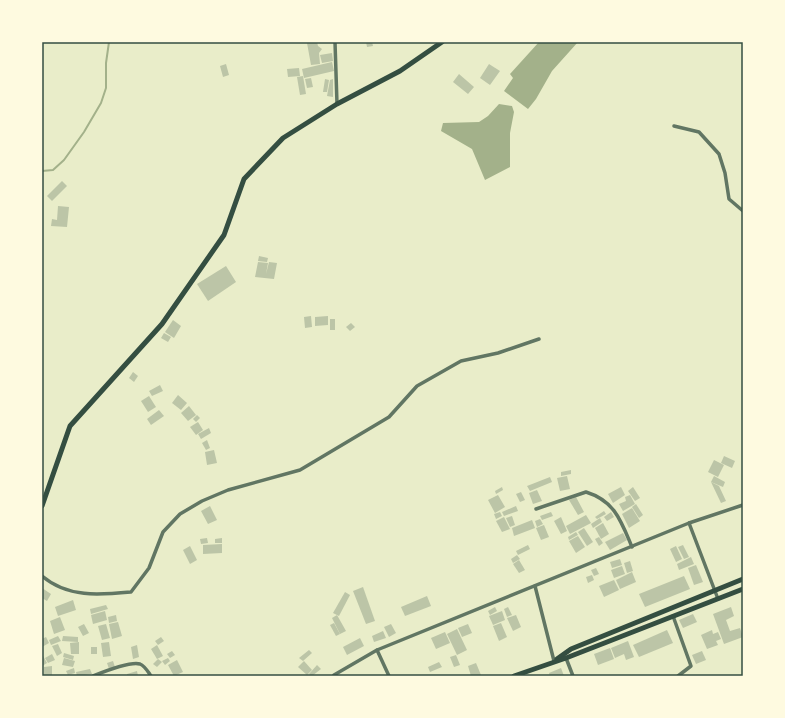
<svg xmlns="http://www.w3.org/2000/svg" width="785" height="718" font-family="Manrope,sans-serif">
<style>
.water{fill:#a3b18a}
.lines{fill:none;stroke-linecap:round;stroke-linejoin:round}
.stream{stroke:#a3b18a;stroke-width:2}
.building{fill:#bcc5a7}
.minor{stroke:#617663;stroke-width:3.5}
.secondary{stroke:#344e41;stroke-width:5}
.neatline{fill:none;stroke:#344e41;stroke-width:1.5}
</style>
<rect width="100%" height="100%" fill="#e9edc9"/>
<!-- water -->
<g class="water">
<path d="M539,42H578L552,71L536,99L528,109L504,91L513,78L510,74Z"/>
<path d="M499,104L512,106L514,112L510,133V167L485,180L472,149L441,131L443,123L479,122L488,116Z"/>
</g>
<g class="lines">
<!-- stream -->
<path class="stream" d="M42,171L53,170L64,160L84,132L101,103L106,88V63L109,42"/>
</g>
<!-- building -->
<g class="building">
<path d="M317,42L318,46L322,49L319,53L320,64L311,65L307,43Z"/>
<path d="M366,42H372L373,46L367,47Z"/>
<path d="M332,53L333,61L322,63L320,55Z"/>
<path d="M332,62L334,71L304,78L302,69Z"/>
<path d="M226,64L229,75L223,77L220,66Z"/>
<path d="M489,64L500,71L490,85L480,78Z"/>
<path d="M299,68L300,76L288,77L287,69Z"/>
<path d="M459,74L474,87L468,94L453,82Z"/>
<path d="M303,76L306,94L300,95L297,77Z"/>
<path d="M311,78L313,87L307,88L305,79Z"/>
<path d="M325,79L329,80L327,92H323Z"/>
<path d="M333,79V97L327,96L330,80Z"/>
<path d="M62,181L67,186L52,201L47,196Z"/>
<path d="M58,206L69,207L67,227L51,226L52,219L57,220Z"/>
<path d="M259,256L268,258L267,262L258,261Z"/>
<path d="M258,262L268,263L266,274L269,262L277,263L274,279L255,277Z"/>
<path d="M226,266L236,282L208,301L197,284Z"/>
<path d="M311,316L312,327L305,328L304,317Z"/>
<path d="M328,316V325L315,326V317Z"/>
<rect x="330" y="319" width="5" height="11"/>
<path d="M173,320L181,326L174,338L165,332Z"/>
<path d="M351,323L355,327L350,331L346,327Z"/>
<path d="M164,333L171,337L168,342L161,338Z"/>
<path d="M133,372L138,376L134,382L129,378Z"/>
<path d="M160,385L163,391L152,396L149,391Z"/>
<path d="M178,395L187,403L181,410L172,403Z"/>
<path d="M149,396L156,407L148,412L141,401Z"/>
<path d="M189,406L196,415L188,421L181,413Z"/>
<path d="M159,410L164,416L151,425L147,419Z"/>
<path d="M197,415L200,418L196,422L193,419Z"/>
<path d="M198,422L203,430L196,435L190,427Z"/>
<path d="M209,428L211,433L201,439L198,434Z"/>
<path d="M207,440L210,448L206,450L202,443Z"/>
<path d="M214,450L217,463L207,465L205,452Z"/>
<path d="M724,456L735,461L732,468L721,463Z"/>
<path d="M714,460L724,465L718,477L708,472Z"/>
<path d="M571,470V474L561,476V472Z"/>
<path d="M567,476L570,489L560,491L557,478Z"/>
<path d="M714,476L725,482L723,487L711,482Z"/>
<path d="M550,477L552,482L530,491L527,486Z"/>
<path d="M711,482L719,486L726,501L721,503Z"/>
<path d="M502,487L503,490L496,494L495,491Z"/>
<path d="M621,487L625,495L613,503L608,494Z"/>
<path d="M633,487L640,498L635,501L628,491Z"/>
<path d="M537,490L542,501L533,504L529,493Z"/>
<path d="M521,492L525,500L520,502L516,494Z"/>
<path d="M498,495L505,507L495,513L488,500Z"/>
<path d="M630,495L635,504L623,511L619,504L626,501L625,497Z"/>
<path d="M576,497L584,512L578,515L569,500Z"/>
<path d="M636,504L643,515L639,518L632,507Z"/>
<path d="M210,506L217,520L208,524L201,511Z"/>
<path d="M516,506L518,511L504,516L502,512Z"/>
<path d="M632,508L640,521L629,528L622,514Z"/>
<path d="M604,511L606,514L597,519L595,517Z"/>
<path d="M500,512L502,516L496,519L494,514Z"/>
<path d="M551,512L553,516L542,520L540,516Z"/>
<path d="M611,512L614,517L607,521L604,517Z"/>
<path d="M586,515L591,523L570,534L566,526Z"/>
<path d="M512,516L515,525L510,527L506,518Z"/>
<path d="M504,517L510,529L502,532L496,521Z"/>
<path d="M561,517L567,531L561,534L554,521Z"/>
<path d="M600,518L602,522L593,528L591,524Z"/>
<path d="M540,519L543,524L537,527L535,521Z"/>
<path d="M532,520L535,528L514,536L512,528Z"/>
<path d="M603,523L609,534L601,539L595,528Z"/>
<path d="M544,525L549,537L541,540L536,528Z"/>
<path d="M584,528L593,542L587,546L578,532Z"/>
<path d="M576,532L578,535L569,540L568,537Z"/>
<path d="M623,533L627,540L610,550L605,542Z"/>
<path d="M578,536L585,547L576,553L569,541Z"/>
<path d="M599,537L603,543L599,546L595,539Z"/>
<path d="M207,538L208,543L201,544L200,539Z"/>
<path d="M222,538V543H215V539Z"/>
<path d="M222,544V553L203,554V545Z"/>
<path d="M528,545L530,549L518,555L516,551Z"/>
<path d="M683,545L689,557L684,559L678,547Z"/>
<path d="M190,546L197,560L190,564L183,550Z"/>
<path d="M676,546L682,559L676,562L670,549Z"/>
<path d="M517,555L520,559L513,563L511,559Z"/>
<path d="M691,557L694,564L679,570L677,564Z"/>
<path d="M620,559L622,565L612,568L610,562Z"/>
<path d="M519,560L525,570L519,573L513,564Z"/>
<path d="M630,561L633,571L627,573L624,563Z"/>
<path d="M696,565L703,582L694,585L688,568Z"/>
<path d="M622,566L625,574L614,578L611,570Z"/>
<path d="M596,568L599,574L594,576L591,570Z"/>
<path d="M632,572L636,582L620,589L616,580Z"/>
<path d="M592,575L594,580L588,583L586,577Z"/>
<path d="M684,576L690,589L645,607L639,594Z"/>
<path d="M614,580L619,590L604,597L599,586Z"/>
<path d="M363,587L375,621L366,624L353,591Z"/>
<path d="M42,588L51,594L47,601L42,598Z"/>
<path d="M345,592L350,595L339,616L333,613Z"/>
<path d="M427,596L431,606L405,616L401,607Z"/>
<path d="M73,600L76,610L58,616L55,607Z"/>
<path d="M106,605L108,609L91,614L90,609Z"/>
<path d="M495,607L497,611L490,615L488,611Z"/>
<path d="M508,607L512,615L507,617L504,609Z"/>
<path d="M731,607L734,616L726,620L730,631L740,628L743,637L724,644L713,614Z"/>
<path d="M105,611L107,620L93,624L91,615Z"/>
<path d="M502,611L505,620L493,625L489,616Z"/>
<path d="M693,614L697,622L683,628L679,620Z"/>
<path d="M116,615L117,621L109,623L108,617Z"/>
<path d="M337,615L346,631L340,634L332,618Z"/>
<path d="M516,615L521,627L513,631L507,618Z"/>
<path d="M60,617L65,630L54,634L50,621Z"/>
<path d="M118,622L122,636L112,639L109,624Z"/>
<path d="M334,623L340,634L336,636L330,625Z"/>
<path d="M501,623L507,637L499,641L493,626Z"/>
<path d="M84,624L89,633L83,636L78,627Z"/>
<path d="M106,624L110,638L102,640L98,626Z"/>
<path d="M391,624L396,633L389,637L384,627Z"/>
<path d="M468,624L472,633L462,637L458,628Z"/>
<path d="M457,629L467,650L457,655L447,634Z"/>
<path d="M667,630L673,643L639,657L633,645Z"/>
<path d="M712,630L713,634L718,632L721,639L716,641L718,645L707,649L701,635Z"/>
<path d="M383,631L386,638L374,642L372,636Z"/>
<path d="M445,632L450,643L436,649L431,638Z"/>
<path d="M58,636L61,641L51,645L49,640Z"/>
<path d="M63,636L78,637V642L62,641Z"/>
<path d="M46,637L49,643L42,647V639Z"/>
<path d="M161,637L164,641L158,645L155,641Z"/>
<path d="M360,638L364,646L347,655L343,647Z"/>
<path d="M628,641L634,657L626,660L624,654L615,658L611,648Z"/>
<path d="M79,642V654H71L70,643Z"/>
<path d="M109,642L111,656L103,657L101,643Z"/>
<path d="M58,644L62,653L57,656L52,646Z"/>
<path d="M137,645L139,657L133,659L131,647Z"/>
<path d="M157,645L163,656L157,659L151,649Z"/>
<rect x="91" y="647" width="6" height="7"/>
<path d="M610,648L614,659L598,665L594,654Z"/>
<path d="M309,650L312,653L303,661L299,658Z"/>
<path d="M172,651L175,655L170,658L167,654Z"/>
<path d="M702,651L706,660L696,664L692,655Z"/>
<path d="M64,653L74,656L73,660L63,657Z"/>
<path d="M42,654L47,663L42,666Z"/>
<path d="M52,654L55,660L48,663L45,658Z"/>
<path d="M456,655L460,665L454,667L450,657Z"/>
<path d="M64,658L75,661L73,667L62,665Z"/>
<path d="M168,658L170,661L165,665L162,661Z"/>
<path d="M158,659L162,662L157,667L153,664Z"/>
<path d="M177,660L183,672L174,676L168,665Z"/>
<path d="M113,661L115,667L109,669L107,663Z"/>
<path d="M304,661L312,670L307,675L298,667Z"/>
<path d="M439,662L442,667L430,672L428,667Z"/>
<path d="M476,663L481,675L471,676L468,666Z"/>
<path d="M317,665L321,669L312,676L309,674Z"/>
<path d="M52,666V676H44V667Z"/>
<path d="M74,668L75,673L68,675L66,671Z"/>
<path d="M561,668L564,676H550L549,673Z"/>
<path d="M90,669L92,674L77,676L76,672Z"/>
<path d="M137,671L138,676H127V674Z"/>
</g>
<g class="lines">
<!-- minor -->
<g class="minor">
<path d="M335,42L337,104"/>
<path d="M674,126L699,132L719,154L725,173L729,199L743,211"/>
<path d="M536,509L586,492C615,501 621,521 632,547"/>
<path d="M689,523L718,599"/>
<path d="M42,576C68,598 99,595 131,592L149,568L163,532L180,514L202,501L228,490L300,470L389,417L417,386L461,361L498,353L539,339"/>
<path d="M535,586L554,661"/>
<path d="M673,616L691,666L678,676"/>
<path d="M377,650L389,676"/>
<path d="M566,658L573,676"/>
<path d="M334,675L377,650L689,523L743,505"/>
<path d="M93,676C103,672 130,661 140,664C145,666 148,672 151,676"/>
</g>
<!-- secondary -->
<g class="secondary">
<path d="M42,506L70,426L162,324L224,235L244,179L283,138L337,104L400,71L442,42"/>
<path d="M557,659L571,649L743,579"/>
<path d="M514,676L566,658L743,589"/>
</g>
</g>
<!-- border -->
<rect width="785" height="718" fill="none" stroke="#fefae0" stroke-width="86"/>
<rect x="43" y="43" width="699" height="632" class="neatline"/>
</svg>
